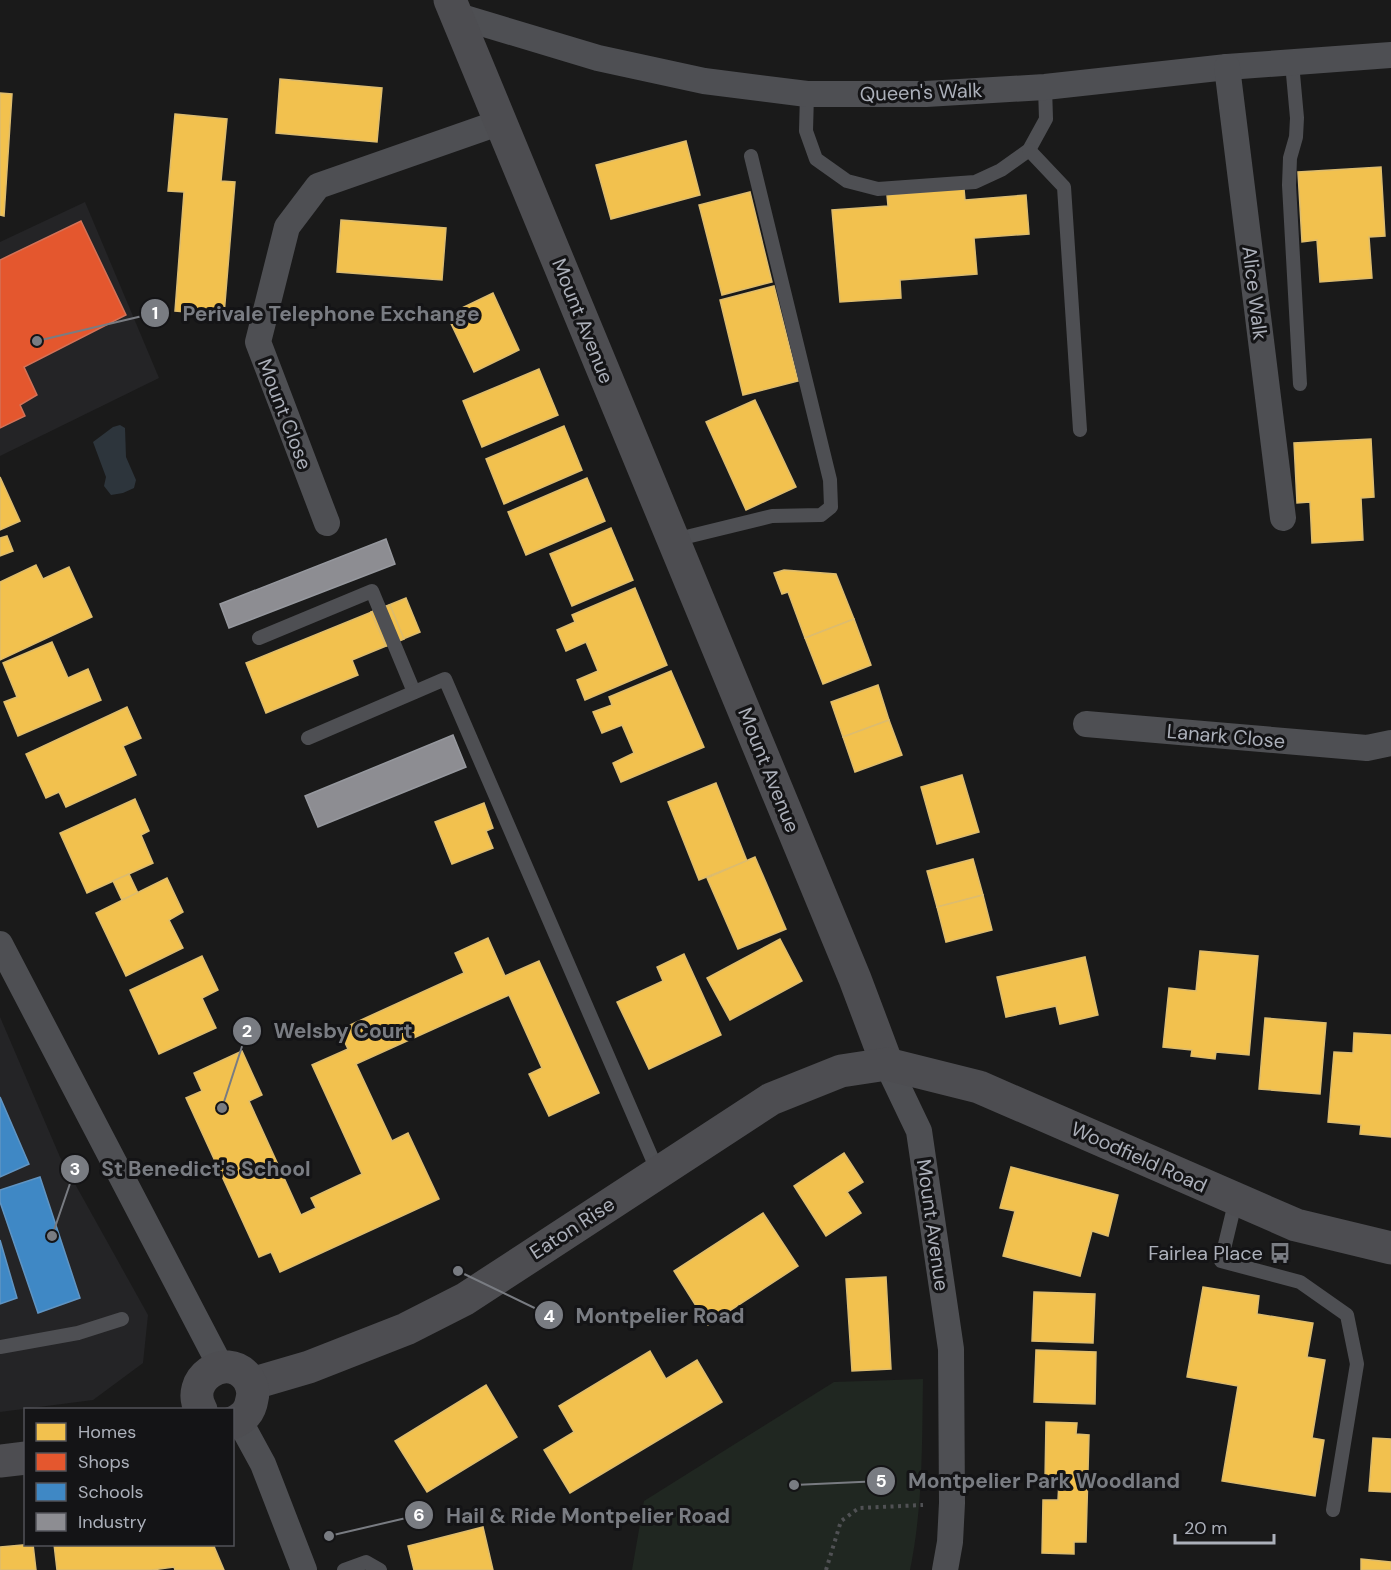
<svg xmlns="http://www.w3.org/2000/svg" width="1391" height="1570" font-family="'DM Sans',sans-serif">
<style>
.built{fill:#242426}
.green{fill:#202721}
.water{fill:#2d353c}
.homes{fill:#f2c14e;stroke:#ddbc6e;stroke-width:1.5}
.shops{fill:#e4572e;stroke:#d37258;stroke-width:1.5}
.schools{fill:#3f88c5;stroke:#6094c2;stroke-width:1.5}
.industry{fill:#8d8d92;stroke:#96989e;stroke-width:1.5}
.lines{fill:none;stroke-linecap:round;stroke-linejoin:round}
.path{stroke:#505154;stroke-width:4;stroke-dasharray:3 4.5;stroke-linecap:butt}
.lane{stroke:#4e4f53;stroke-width:14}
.street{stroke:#4e4f53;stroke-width:26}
.secondary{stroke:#4d4d51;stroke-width:33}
.labels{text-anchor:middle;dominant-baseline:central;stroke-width:6;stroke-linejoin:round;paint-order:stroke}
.street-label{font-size:20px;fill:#acb0ba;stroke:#141416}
.poi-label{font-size:20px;fill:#acb0ba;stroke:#141416;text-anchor:end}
.leader{fill:none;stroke:#797c82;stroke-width:2}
.callout-dot{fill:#797c82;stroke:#141416;stroke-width:2}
.mark-label{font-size:18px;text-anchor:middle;font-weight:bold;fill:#fff}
.callout-label{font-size:21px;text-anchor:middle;font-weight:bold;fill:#797c82;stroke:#141416;stroke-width:6;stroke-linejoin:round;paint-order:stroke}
</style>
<rect width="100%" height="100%" fill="#1a1a1a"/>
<!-- built -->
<g class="built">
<path d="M85,202L159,378L0,456V242Z"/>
<path d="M0,1017L60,1157L148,1315L143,1363L93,1400L0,1412Z"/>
</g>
<!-- green -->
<path class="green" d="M923,1379C922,1443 923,1507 910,1570H632L644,1501L834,1382Z"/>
<!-- water -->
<path class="water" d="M120,425L125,428L126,457L136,480L134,488L123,493L111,495L104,486L106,477L93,442L113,427Z"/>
<!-- homes -->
<g class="homes">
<path d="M280,79L382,88L377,142L276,133Z"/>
<path d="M0,93L12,94L4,216L0,215Z"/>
<path d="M175,114L227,119L221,181L235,182L224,315L175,311L184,192L168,191Z"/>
<path d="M686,141L700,195L611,219L596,165Z"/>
<path d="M1381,167L1385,236L1369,237L1372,278L1320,282L1317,240L1302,242L1298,172Z"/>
<path d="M964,189L965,200L1026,195L1029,234L974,238L977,274L900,280L901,298L840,302L832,210L888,206L887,195Z"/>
<path d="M750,192L772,282L722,295L699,205Z"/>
<path d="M341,220L446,228L442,280L337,272Z"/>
<path d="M774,286L798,381L743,395L720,300Z"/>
<path d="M493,293L519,350L474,372L447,315Z"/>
<path d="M539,369L558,415L482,447L463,401Z"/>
<path d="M755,400L796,487L746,510L706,422Z"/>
<path d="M564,426L582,470L504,504L486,459Z"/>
<path d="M1371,439L1374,497L1361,498L1363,540L1312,543L1310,502L1297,503L1294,443Z"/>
<path d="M0,477L20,521L0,530Z"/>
<path d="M587,478L605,521L526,555L508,512Z"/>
<path d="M611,528L633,580L572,606L550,554Z"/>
<path d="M7,536L13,551L0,556V538Z"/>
<path d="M36,565L43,579L69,567L92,617L0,660V582Z"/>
<path d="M784,570L836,574L854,619L805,638L788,592L782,594L774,573Z"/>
<path d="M635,588L667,665L585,700L577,680L598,671L586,642L566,651L557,630L575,622L572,615Z"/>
<path d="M406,598L420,632L352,660L358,675L266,713L246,663Z"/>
<path d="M390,605L404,639L386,646L371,612Z"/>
<path d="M854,619L871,665L823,684L805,638Z"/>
<path d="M52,642L68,678L88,669L101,700L18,736L4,702L17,697L3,663Z"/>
<path d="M671,671L704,747L621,782L613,763L634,753L622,725L602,733L593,712L612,705L609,697Z"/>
<path d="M878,685L889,720L843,737L831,702Z"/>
<path d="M127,707L141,738L123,746L136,775L66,807L59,792L46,798L26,754Z"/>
<path d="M889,720L902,755L855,772L843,737Z"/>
<path d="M962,775L979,832L937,844L921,787Z"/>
<path d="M716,783L747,861L699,880L668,802Z"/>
<path d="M135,799L149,831L141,835L153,863L87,893L60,833Z"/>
<path d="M484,803L493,828L486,831L493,848L452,864L435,822Z"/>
<path d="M755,857L786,929L738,949L707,878Z"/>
<path d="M973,859L983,895L937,907L927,871Z"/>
<path d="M129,874L138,893L122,900L113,881Z"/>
<path d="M167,878L183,912L169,920L183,948L126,976L96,913Z"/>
<path d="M983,895L992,930L946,942L937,907Z"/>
<path d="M488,938L505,976L539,961L599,1093L549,1116L529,1074L542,1068L509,995L356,1064L392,1141L408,1133L439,1199L280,1272L271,1252L259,1257L186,1098L202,1091L194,1073L242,1051L262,1095L249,1101L301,1215L316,1208L311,1198L362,1174L312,1065L348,1049L339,1030L464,973L455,953Z"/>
<path d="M780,939L802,981L730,1020L707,978Z"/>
<path d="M1200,951L1258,956L1249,1055L1216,1052L1215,1059L1191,1056L1192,1050L1163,1047L1169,988L1196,991Z"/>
<path d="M684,954L721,1035L649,1069L617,1002L663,981L657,967Z"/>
<path d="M202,956L218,990L202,998L216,1028L159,1054L130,990Z"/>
<path d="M1085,957L1098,1015L1060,1024L1056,1006L1006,1017L997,977Z"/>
<path d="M1265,1018L1326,1023L1320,1094L1259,1089Z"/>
<path d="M1354,1033L1391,1035V1137L1360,1134L1361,1125L1328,1122L1334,1052L1353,1053Z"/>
<path d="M844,1153L863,1182L847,1192L861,1213L826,1236L794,1186Z"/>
<path d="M1011,1167L1118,1195L1108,1236L1092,1231L1080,1276L1003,1256L1015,1211L1000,1208Z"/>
<path d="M763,1213L798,1266L708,1325L674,1271Z"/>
<path d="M886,1277L891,1369L852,1371L846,1279Z"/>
<path d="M1203,1287L1259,1296L1257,1314L1313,1323L1307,1357L1325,1360L1312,1438L1324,1440L1315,1496L1222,1481L1238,1386L1187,1377Z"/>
<path d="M1034,1292L1095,1294L1093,1343L1032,1341Z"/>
<path d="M1036,1350L1096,1352L1095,1404L1034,1402Z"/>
<path d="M650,1351L666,1379L697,1360L722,1402L570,1493L544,1450L574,1432L559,1406Z"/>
<path d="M486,1385L517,1437L427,1492L395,1441Z"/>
<path d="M1046,1422L1077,1423L1076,1434L1089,1435L1086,1542H1074V1554L1042,1553L1043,1500H1058L1059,1481L1045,1480Z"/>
<path d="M1373,1438L1391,1439V1492L1369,1491Z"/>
<path d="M483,1527L493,1570H414L408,1546Z"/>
<path d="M33,1544L36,1570H0V1547Z"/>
<path d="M54,1544H213L224,1570H175L174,1567L152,1570H57Z"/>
<path d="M1361,1559L1391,1562V1570H1361Z"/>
</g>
<!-- shops -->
<path class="shops" d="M81,221L126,315L24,367L37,395L20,405L25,416L0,428V260Z"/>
<!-- schools -->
<g class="schools">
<path d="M0,1097L29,1164L0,1177Z"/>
<path d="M40,1177L80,1298L38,1313L0,1202V1190Z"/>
<path d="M0,1240L17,1298L0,1304Z"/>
</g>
<!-- industry -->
<g class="industry">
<path d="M386,539L395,564L229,628L220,604Z"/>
<path d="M453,735L466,767L318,827L305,796Z"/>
</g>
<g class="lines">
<!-- path -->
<path class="path" d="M826,1570L841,1521L859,1508L923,1505"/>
<!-- lane -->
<g class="lane">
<path d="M1292,63L1297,118L1296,137L1290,158L1289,185L1300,384"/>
<path d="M807,94L806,131L816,159L847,181L878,189L975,182L1001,170L1029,150L1046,119L1045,87"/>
<path d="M1029,150L1064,187L1080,430"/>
<path d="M674,540L772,516L821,515L831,507L830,480L751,156"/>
<path d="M259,638L372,591L414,692"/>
<path d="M308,738L445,679L658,1172"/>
<path d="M1236,1199L1221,1261L1300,1282L1347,1315L1357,1364L1333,1510"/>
<path d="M0,1347L78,1333L122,1319"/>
<path d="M344,1570L366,1562L380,1570"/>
</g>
<!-- street -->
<g class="street">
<path d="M458,16L598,58L704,81L807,94H926L1045,87L1227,67L1391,55"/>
<path d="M1227,67L1283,518"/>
<path d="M327,523L258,342L287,227L318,186L501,122"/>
<path d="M1086,724L1367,748L1391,743"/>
<path d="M0,944L221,1367"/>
<path d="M887,1064L919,1131L951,1349L952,1503L950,1542L945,1570"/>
<path d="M239,1420L263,1464L304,1570"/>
</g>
<!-- secondary -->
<g class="secondary">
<path d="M450,0L855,979L887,1064"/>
<path d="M251,1384L309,1367L406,1329L465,1299L771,1099L841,1071L887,1064L979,1087L1296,1225L1391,1248"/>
<path d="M201,1410C184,1380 225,1351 247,1377C252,1384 254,1391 252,1399C250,1412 244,1418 232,1423"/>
<path d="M0,1461L26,1458"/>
</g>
</g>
<!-- icons -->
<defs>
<symbol id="bus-bare" viewBox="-9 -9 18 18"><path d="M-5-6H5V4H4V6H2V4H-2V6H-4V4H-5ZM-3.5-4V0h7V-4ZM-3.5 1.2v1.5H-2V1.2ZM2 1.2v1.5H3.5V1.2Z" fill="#797c82" stroke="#141416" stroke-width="2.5" paint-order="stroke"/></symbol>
</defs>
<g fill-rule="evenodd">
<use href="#bus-bare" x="1265" y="1238" width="30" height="30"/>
</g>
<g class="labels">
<!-- street labels -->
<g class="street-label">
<text transform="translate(921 92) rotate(-2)">Queen's Walk</text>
<text transform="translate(1255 293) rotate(83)">Alice Walk</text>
<text transform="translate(583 321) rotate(68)">Mount Avenue</text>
<text transform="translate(285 414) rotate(69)">Mount Close</text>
<text transform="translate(1226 736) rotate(5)">Lanark Close</text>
<text transform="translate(769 770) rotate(68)">Mount Avenue</text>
<text transform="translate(1139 1157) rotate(24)">Woodfield Road</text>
<text transform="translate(933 1225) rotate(82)">Mount Avenue</text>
<text transform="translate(572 1228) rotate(-33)">Eaton Rise</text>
</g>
<!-- poi labels -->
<g class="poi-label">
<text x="1263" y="1253">Fairlea Place</text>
</g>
</g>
<!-- callouts -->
<path class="leader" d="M37 341L155 313M222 1108L247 1031M52 1236L75 1169M458 1271L549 1315M794 1485L881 1481M329 1536L419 1515"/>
<g class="callout-dot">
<circle cx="37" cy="341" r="6"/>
<circle cx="222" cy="1108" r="6"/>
<circle cx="52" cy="1236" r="6"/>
<circle cx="458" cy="1271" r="6"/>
<circle cx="794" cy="1485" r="6"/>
<circle cx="329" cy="1536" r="6"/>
<circle cx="155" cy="313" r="15"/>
<circle cx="247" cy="1031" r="15"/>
<circle cx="75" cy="1169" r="15"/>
<circle cx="549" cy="1315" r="15"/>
<circle cx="881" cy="1481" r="15"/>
<circle cx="419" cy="1515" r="15"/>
</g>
<g class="mark-label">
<text x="155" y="319">1</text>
<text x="247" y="1037">2</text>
<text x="75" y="1175">3</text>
<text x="549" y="1322">4</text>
<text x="881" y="1487">5</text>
<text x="419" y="1521">6</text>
</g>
<g class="callout-label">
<text x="331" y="321">Perivale Telephone Exchange</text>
<text x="343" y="1038">Welsby Court</text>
<text x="206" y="1176">St Benedict's School</text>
<text x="660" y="1323">Montpelier Road</text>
<text x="1044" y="1488">Montpelier Park Woodland</text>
<text x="588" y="1523">Hail &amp; Ride Montpelier Road</text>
</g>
<!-- legend -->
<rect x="24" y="1408" width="210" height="138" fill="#141416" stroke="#515258" stroke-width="1.5"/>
<rect x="36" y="1423" width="30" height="18" fill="#f2c14e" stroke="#515258" stroke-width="1.5"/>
<text x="78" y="1438" font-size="18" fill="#acb0ba">Homes</text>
<rect x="36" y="1453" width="30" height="18" fill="#e4572e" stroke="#515258" stroke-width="1.5"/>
<text x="78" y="1468" font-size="18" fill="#acb0ba">Shops</text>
<rect x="36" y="1483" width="30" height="18" fill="#3f88c5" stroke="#515258" stroke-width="1.5"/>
<text x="78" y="1498" font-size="18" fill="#acb0ba">Schools</text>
<rect x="36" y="1513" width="30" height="18" fill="#8d8d92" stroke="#515258" stroke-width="1.5"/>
<text x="78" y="1528" font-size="18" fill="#acb0ba">Industry</text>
<!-- scale -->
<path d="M1175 1534v9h99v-9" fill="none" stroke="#acb0ba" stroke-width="3"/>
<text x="1184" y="1534" font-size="18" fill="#acb0ba" stroke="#141416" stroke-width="4.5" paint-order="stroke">20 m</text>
</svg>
